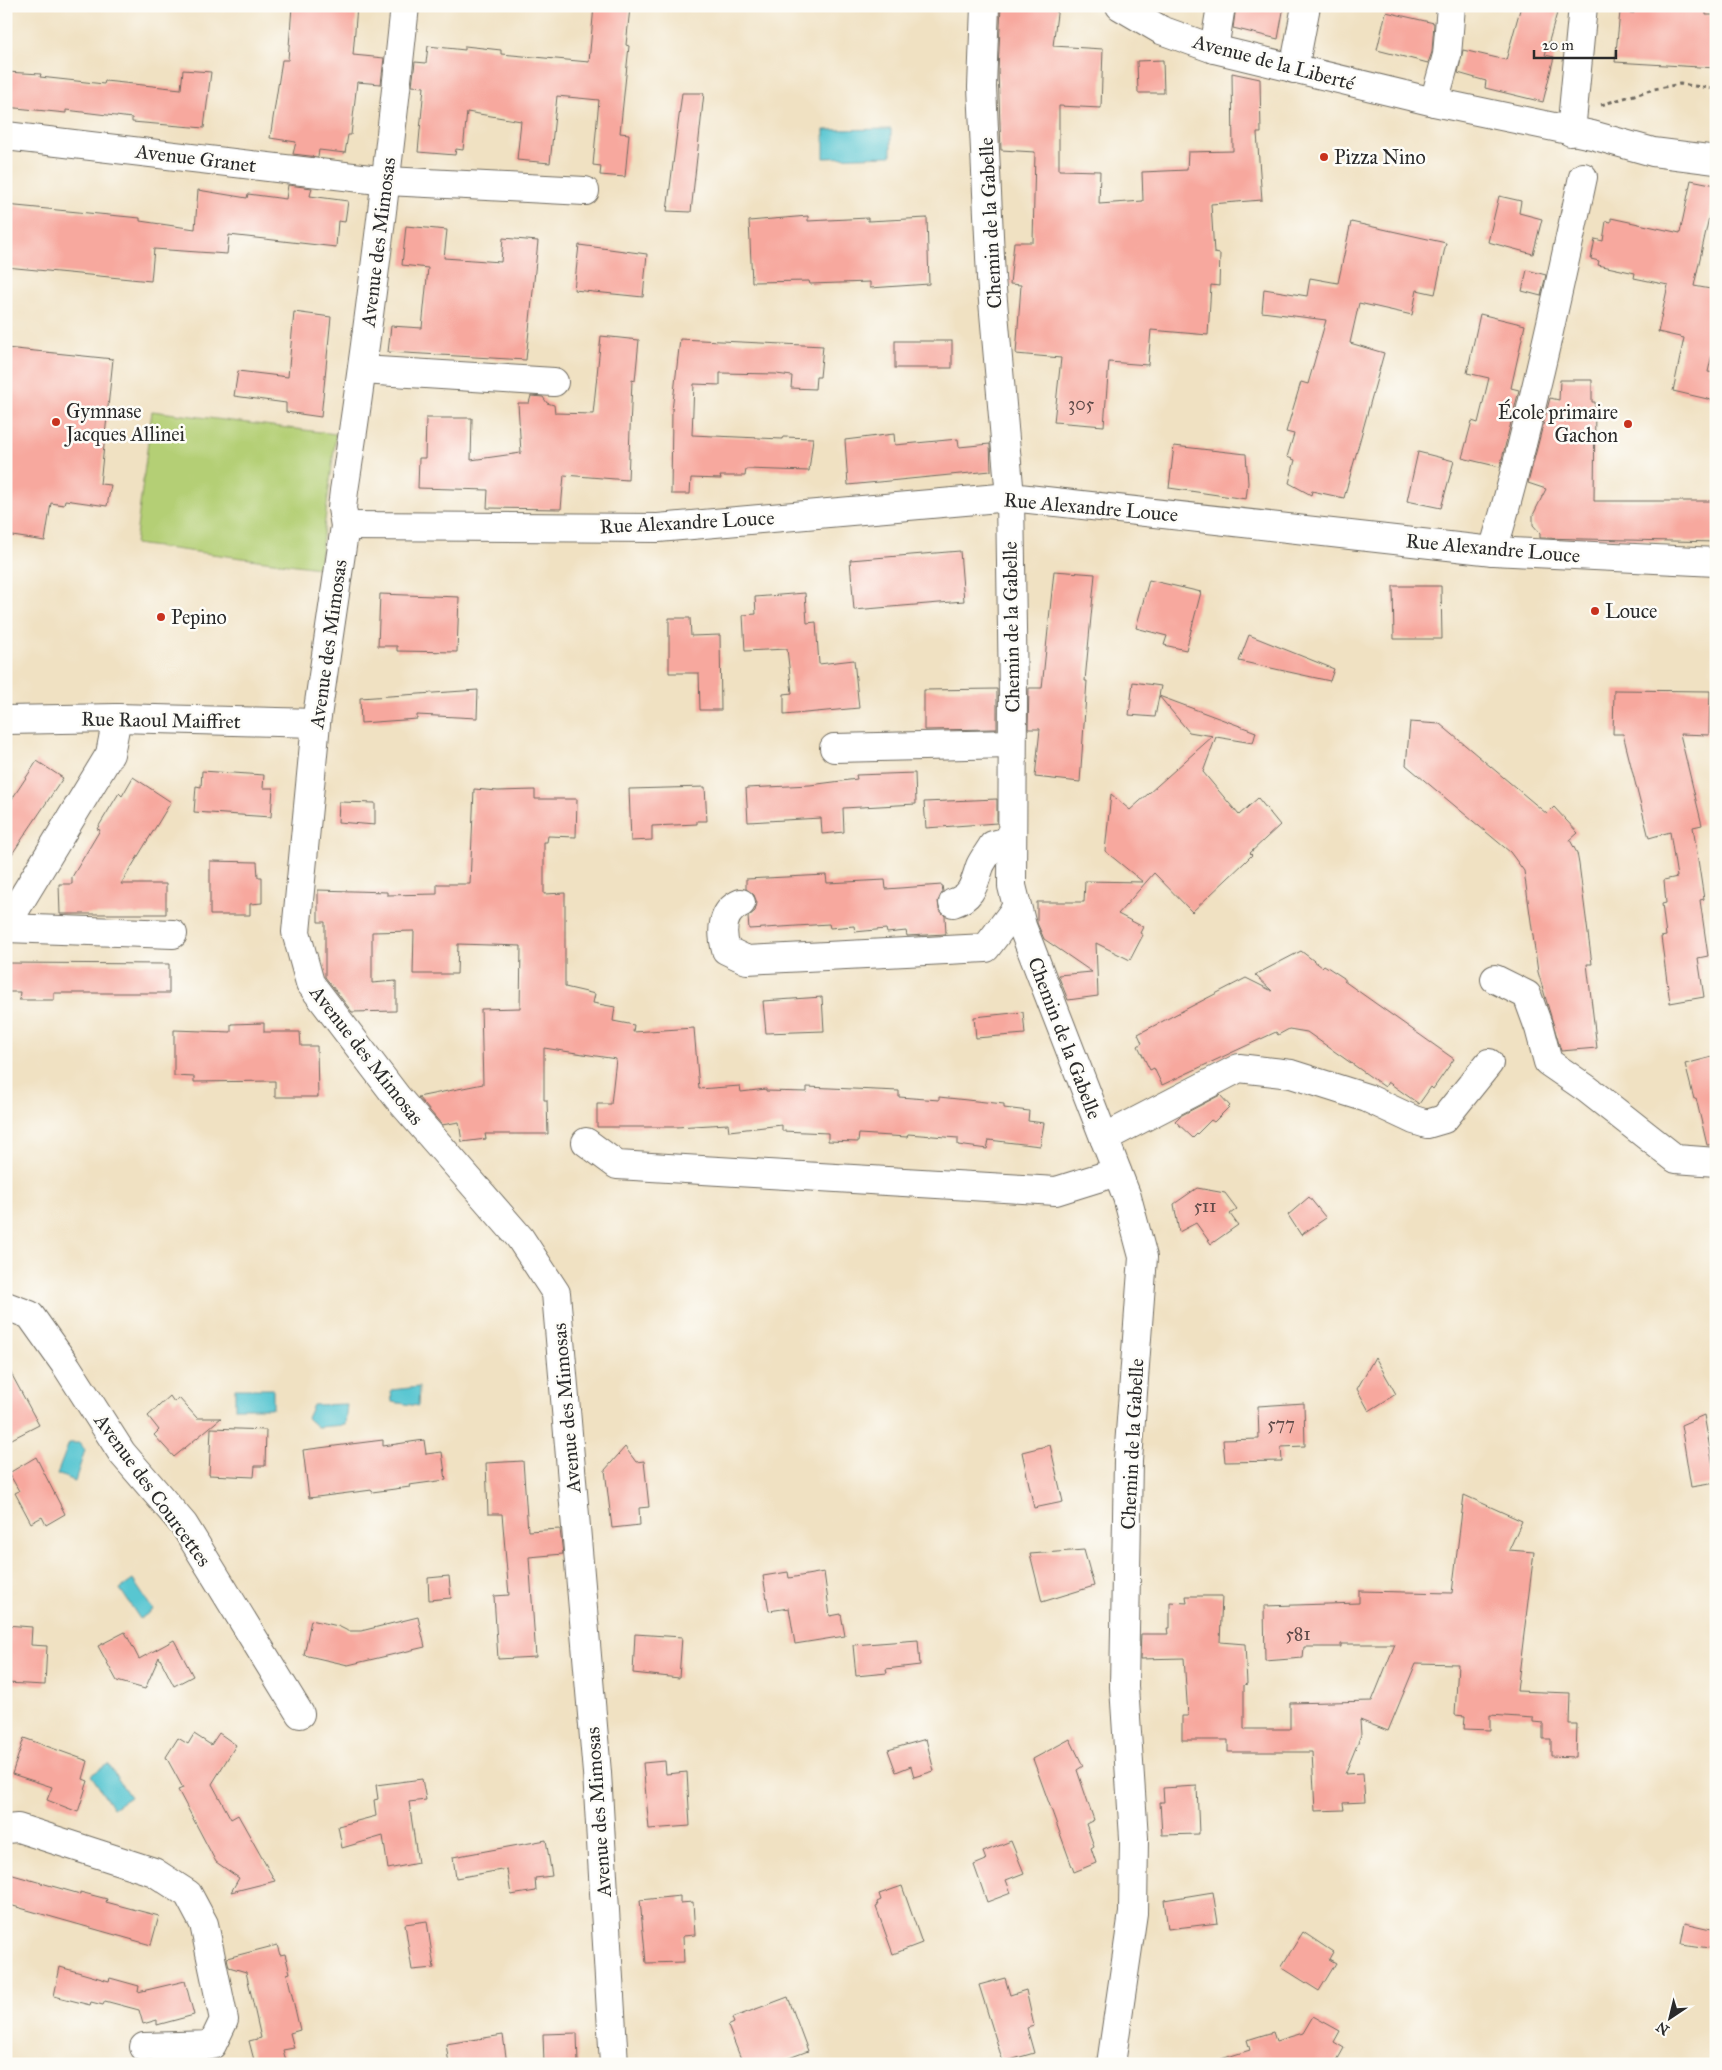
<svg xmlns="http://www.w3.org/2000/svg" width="1722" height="2070" font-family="'IM FELL Great Primer',serif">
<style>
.green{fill:#b4cf74;stroke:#707d50}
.water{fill:#59c6d1;stroke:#42787e}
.building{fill:#f7a89e}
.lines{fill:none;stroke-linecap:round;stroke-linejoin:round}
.minor-casing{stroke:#706b60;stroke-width:30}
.major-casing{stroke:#706b60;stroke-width:30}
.path{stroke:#706b60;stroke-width:3;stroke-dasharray:4 4;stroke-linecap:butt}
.minor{stroke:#fff;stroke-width:28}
.major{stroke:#fff;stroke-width:28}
.poi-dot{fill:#c8321e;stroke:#fdfcf7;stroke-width:2}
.labels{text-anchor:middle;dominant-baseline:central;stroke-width:5;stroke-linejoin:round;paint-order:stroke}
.number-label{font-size:18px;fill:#5e4a48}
.street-label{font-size:20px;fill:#2b2b2b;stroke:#fdfcf7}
.poi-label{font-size:20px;fill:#2b2b2b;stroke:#fdfcf7;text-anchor:start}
</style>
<rect width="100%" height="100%" fill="#fdfcf7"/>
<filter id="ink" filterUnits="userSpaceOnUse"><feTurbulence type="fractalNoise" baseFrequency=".02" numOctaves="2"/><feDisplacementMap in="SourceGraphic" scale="10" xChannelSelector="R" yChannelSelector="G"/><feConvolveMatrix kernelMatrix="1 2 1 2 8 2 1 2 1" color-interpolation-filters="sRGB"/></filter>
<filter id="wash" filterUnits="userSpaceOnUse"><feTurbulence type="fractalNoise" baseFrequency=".0096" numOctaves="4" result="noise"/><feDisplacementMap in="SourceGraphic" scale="20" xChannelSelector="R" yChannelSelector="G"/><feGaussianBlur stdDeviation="1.12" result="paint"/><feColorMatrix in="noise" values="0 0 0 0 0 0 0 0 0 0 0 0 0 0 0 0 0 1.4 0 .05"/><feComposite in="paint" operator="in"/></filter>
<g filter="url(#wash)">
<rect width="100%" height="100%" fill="#f0e1c2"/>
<!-- green -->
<path class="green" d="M152,411L336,434L319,568L135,544Z"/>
<!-- water -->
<g class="water">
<path d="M891,129V156L824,158V130Z"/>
<path d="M419,1387L418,1406L392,1402L391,1390Z"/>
<rect x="235" y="1389" width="38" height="19"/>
<path d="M347,1404L345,1425L317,1427L307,1418L313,1405Z"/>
<path d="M69,1443H80L85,1450L75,1481L57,1474Z"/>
<path d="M133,1580L153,1610L140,1619L120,1589Z"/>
<path d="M108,1764L130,1797L113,1808L91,1775Z"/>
</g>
<g id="blocks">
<!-- building -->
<g class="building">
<path d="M292,6H357L353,55L384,58L381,84L357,82L351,135H348L345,153L319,150L318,157L293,154L296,142L270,138L282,60H288Z"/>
<path d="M594,6L630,8L626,45L629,46L620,133L629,134L625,177L600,175L601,166L593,165L599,100L557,96L550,163L517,160L521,121L467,112L463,150L456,149L455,155L418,152L424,87L412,86L415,62L426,63L428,46L465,50V46L501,50V54L589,62Z"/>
<path d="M1001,6H1058L1053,46L1103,49L1101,108L1059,106V170L1100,171L1099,204L1143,201L1142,172L1187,170L1188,152L1233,151L1232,73L1260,79L1261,133H1257L1262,200L1211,204L1214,253L1220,254L1219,286L1211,285L1208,335L1151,330L1148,365L1109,362L1104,426L1054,422L1061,358L1016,354L1021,285L1010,284L1014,242H1033L1035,152L1001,150L998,71Z"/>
<path d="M1236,6H1284L1278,39L1233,28Z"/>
<path d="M1521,6H1559L1545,55L1554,57L1543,102L1485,88L1486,81L1458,73L1463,50L1506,60Z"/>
<path d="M1634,6H1706V15H1714L1716,68L1615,62L1620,12L1634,13Z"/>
<path d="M1386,12L1434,23L1432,52L1428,63L1377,50Z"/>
<path d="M1163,60L1164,93H1138L1137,61Z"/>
<path d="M183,70L211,72L204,128L132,122V118L66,110V113L6,107V72L41,74L40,77L104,84L105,81L181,89Z"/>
<path d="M682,93H704L691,212L667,211Z"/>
<path d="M1691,180L1716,185L1694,286L1716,290V337L1708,372L1716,373V401L1673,391L1684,338L1658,332L1668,285L1634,278L1635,273L1598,265L1599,261L1591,259L1595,239L1603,241L1606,221L1611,222V218L1680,233Z"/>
<path d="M288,185L312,188L310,196L348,201L345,222L338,221L336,247L229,235L227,254L154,249L151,281L6,267V205L140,218V221L195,229L198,190L247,198L248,194L286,199Z"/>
<path d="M1499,196L1521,201L1519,213L1542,219L1533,254L1488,242Z"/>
<path d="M808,216V221L868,218V221L927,218L929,284L870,288V282L810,284L809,281L752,282L749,221Z"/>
<path d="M1351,222L1446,243L1435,294L1417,290L1412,315L1359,303L1350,343L1384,353L1344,498L1312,491L1311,495L1289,483L1295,460L1287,457L1294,434L1286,432L1301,382L1308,384L1326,320L1262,312L1264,289L1307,296L1310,278L1338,283Z"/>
<path d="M406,226L447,230L444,258L501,262L503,238L538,241L526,360L388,352L391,326L422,328L428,268L402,265Z"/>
<path d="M579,245L647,254L643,297L574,290Z"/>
<path d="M1527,270L1546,275L1541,296L1522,291Z"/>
<path d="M294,312L331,317L321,417L286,412V403L234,396L238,371L288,377Z"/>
<path d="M1480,314L1525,325L1511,388L1519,390L1500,467L1462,458L1472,421L1478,423L1489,378L1467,373Z"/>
<path d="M601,336L639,340L635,381L632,380L628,480L564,475L561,509L487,508L488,490L418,488L419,458H425L426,418H472L471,460L521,453L518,403H529L531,396L543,397L547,403L554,405L555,413L593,414Z"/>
<path d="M680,339L823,346L820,377H816L815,389L791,388L792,376L776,374L720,373V385L694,384L692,435L782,439L783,437L813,438L809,471L746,469L745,476H720L721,479L691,478L690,494H671L672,411Z"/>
<rect x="895" y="341" width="57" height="27"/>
<path d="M6,348L113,359L100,484L111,485L107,506L65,500L64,505L51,503L45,541L6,535Z"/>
<path d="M1560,380H1592V402H1595L1594,501H1716V542L1540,538V533L1533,525V515L1546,489L1528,483L1550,398L1559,400Z"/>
<path d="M894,434L895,445L958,439L959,447L990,444L991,471L848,485L845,440Z"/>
<path d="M1174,446L1246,454L1248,483L1246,499L1169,488Z"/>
<path d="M1418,452L1454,461L1441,508L1407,501Z"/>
<path d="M960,551L964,601L854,610L850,560Z"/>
<path d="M1054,571L1095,574L1085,681H1087L1080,782L1035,777L1040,729H1028L1029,688H1042Z"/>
<path d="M1149,580L1201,592L1186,650L1164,645L1167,636L1136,628Z"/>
<path d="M1393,586H1441L1442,639H1394Z"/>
<path d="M805,593L807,623L816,622L819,664L854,660L859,708L784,715V694L792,693L787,649L745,651L743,615L756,614L755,597Z"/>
<path d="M380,594L459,597L457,652L397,651V646H378Z"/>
<path d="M669,618H690L691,636L720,635L721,710H700L699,673H669Z"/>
<path d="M1249,635L1334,669L1330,681L1239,661Z"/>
<path d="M1133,682L1161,686L1159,696L1256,732L1253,743L1216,737L1203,772L1239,815L1258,798L1280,825L1250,853L1252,855L1244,863L1192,912L1154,873L1118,914L1143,927L1140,933L1143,935L1130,960L1096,943L1098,996L1068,1000L1058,975L1092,972L1044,939L1037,923V902H1084L1085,881L1143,882L1105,851L1111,794L1130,810L1213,736L1189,732L1159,696L1155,717L1129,715Z"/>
<path d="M997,689V729L924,730V690Z"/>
<path d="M478,690L477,718L417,715V719L361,723L360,698Z"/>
<path d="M1614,690L1710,691L1709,735L1680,734L1702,825L1693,827L1704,899L1700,900L1708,956L1698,958L1704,997L1670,1003L1661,937L1666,936L1662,904L1666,903L1664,880L1677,877L1670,832L1649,838L1623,734H1613Z"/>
<path d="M1410,722L1440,724L1547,814L1554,807L1578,833L1570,840L1577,853L1579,864L1592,964H1587L1597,1048L1561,1051L1538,972L1524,871L1510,852L1406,765Z"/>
<path d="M37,761L63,778L6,863V808Z"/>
<path d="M202,771L264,775L263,788H273L271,817L194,812L196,786L201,787Z"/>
<path d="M915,773L916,804L843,808L844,832L822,834L821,818L748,822L746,788L810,785L857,779L856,775Z"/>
<path d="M133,777L171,802L121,884H166V914H60L59,884H72V877L100,830L97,829L119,793L122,796Z"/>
<path d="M705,787L707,821H697V824L652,826V840L631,841L629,789Z"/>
<path d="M474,789L498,791L535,790V799H577L576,837L548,836L547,842H544V894L565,893V987L595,994L593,1003L615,1007L613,1021L634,1025L633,1032L694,1028L699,1089L740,1086L741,1092L766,1089V1091L807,1092V1087L899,1091V1097L939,1100V1097L1004,1104V1108L1029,1111L1028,1121L1044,1123L1040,1146L989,1140L987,1149L958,1145V1138L908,1134L907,1137L859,1134L858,1142L828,1141V1133L782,1131V1125L729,1131L728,1124L676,1127H597V1104H611L616,1059L544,1048V1100H547L548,1134H485L486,1139L462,1142L459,1122L442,1125L418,1097L483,1084L481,1009L520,1008L521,946L458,944L457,974H413L414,931L372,932V983L396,981V1011L352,1012L325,977V922H318V890L387,892V895L437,894V884H470Z"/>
<path d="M997,799V823L926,828L924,802Z"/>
<path d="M339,802L375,803V825L338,822Z"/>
<path d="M210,861L257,862L258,877H262V903L250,904V915H210Z"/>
<path d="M826,875L827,883L885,880L886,889L942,885L943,892L938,901L939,909L945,916L946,934L907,936L906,931L887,933L886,929L855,932L854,926L830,928L829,924L749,929L748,917L755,911L757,903L754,895L746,889V879Z"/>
<path d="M1301,951L1322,967L1324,965L1344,978V981L1454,1059L1433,1089L1431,1087L1419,1104L1388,1082L1385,1087L1307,1032L1289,1029L1278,1035L1276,1032L1162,1085L1154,1068L1150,1070L1138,1046L1142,1043L1138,1034L1246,978L1272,991L1255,975Z"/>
<path d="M6,963L169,964V993H54V1000H19L20,992H6Z"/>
<path d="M822,997L824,1031L766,1033L763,1001Z"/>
<path d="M1023,1012L1025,1034L976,1038L974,1017Z"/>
<path d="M264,1023V1032H300L301,1046H317L318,1097H275V1081L194,1082V1077L174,1076V1030L231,1032V1024Z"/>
<path d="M1716,1056V1144L1707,1145L1696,1098L1694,1099L1685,1064Z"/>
<path d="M1220,1095L1230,1106L1214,1122L1211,1120L1193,1138L1175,1121L1180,1116Z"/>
<path d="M1197,1188L1225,1193L1237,1209L1230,1214L1238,1225L1211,1244L1196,1223L1179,1232L1174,1204Z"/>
<path d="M1309,1197L1326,1218L1301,1235L1288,1215Z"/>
<path d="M1375,1357L1396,1394L1369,1411L1357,1389Z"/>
<path d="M6,1364L39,1425L6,1442Z"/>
<path d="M170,1396L174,1402L179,1398L197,1418H221L174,1457L154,1435L159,1430L148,1416Z"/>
<path d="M1304,1403L1305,1446L1281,1447L1282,1461L1225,1462L1223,1440L1259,1439L1258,1406Z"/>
<path d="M1704,1415L1716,1483L1691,1487L1681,1425Z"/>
<path d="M211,1428L266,1430L265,1466H255L254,1477L209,1475Z"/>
<path d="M383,1440V1446L424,1440L426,1454L442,1452L446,1480L409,1485L410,1487L372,1492V1490L309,1498L303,1450Z"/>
<path d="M1050,1445L1063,1502L1034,1508L1022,1452Z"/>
<path d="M625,1447L636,1462L644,1461L649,1507L639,1508L640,1525L612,1528L605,1470Z"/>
<path d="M36,1457L65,1514L46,1525L42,1517L31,1523L15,1493L19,1491L9,1473Z"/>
<path d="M523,1461L528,1531L560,1529L563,1554L529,1557L536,1657L498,1659L494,1596L509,1595L502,1514H488L486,1463Z"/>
<path d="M1464,1495L1522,1521L1509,1550L1534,1552L1517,1691L1570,1693L1569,1724H1577L1576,1757L1551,1756V1739H1543V1723L1533,1722V1718L1490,1715V1730L1464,1729L1465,1716L1455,1715L1458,1664L1416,1663L1388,1731L1360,1720L1361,1735L1345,1774L1363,1773L1365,1802L1343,1803L1344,1810L1315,1811L1312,1752H1228V1740H1182V1716H1188L1184,1658L1140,1659L1141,1634H1168L1167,1628H1170V1602L1187,1603L1186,1596H1222L1220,1642L1245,1644L1247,1684L1244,1685V1729H1290V1703L1372,1701L1395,1644H1341V1647H1304L1303,1658L1265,1661L1264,1606L1359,1603V1591L1452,1593Z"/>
<path d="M1084,1550L1094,1586L1042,1602L1030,1554Z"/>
<path d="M788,1572L789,1578L824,1572L830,1616L841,1614L845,1636L795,1644L789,1608L769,1611L763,1576Z"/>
<path d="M449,1576L451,1598L429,1600L428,1578Z"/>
<path d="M418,1617L425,1647L348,1665L304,1655L311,1620L338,1626L348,1631H361Z"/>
<path d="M6,1625L32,1627L31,1645L47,1646L45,1685L6,1683Z"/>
<path d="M125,1632L139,1659L174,1640L193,1676L174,1686L159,1657L145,1689L117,1681L98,1646Z"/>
<path d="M635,1634L682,1637L679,1678L633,1673Z"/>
<path d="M918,1640L920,1665L886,1669L887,1673L856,1676L853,1645Z"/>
<path d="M219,1733L236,1745L212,1784L231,1819L238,1815L275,1881L231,1892L239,1878L216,1862L178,1790L183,1788L166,1757L178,1738L188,1744L194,1734L211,1745Z"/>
<path d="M24,1738L88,1761L83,1779L88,1781L78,1812L47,1800L52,1787L12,1774Z"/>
<path d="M926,1739L934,1771L914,1777L911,1766L896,1772L888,1750Z"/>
<path d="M1070,1739L1083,1766L1077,1770L1094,1820L1086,1824L1094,1846L1091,1848L1096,1863L1074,1872L1033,1759Z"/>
<path d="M665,1761L666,1774L687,1772L690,1826L649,1829L643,1763Z"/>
<path d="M422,1779L426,1800L409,1802L418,1863L388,1869L383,1836L342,1848L338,1826L376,1816L374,1800L378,1799L376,1785Z"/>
<path d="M1197,1786L1199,1834L1162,1835L1160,1802H1164L1163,1788Z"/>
<path d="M546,1840L552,1876L535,1878L536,1891L511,1895L507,1869L456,1878L453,1857Z"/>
<path d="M1011,1841L1024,1873L1006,1880L1011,1893L987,1902L974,1865L986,1860L983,1852Z"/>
<path d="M6,1873L80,1894V1892L107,1899L106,1902L159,1916L151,1945L6,1904Z"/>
<path d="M902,1886L922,1943L893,1954L876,1907L878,1906L877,1902L881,1900L879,1894Z"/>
<path d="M1213,1892L1218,1923L1168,1929L1164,1900Z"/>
<path d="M680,1896V1903L693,1902L695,1935L683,1936L684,1962L646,1963L640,1900Z"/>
<path d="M427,1921L434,1968L412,1970L405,1924Z"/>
<path d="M1685,1923L1716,1930V1949L1681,1944Z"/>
<path d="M1303,1932L1333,1952L1329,1959L1336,1963L1319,1991L1281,1967Z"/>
<path d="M277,1945L280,1955L285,1954L290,1973L287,1974L300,2030L290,2033L294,2048L283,2050L287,2064H255L249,2041L261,2038L246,1972L229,1967L227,1958Z"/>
<path d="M60,1967L109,1981L110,1978L139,1986L138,1992L185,1981L194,2015L157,2025V2020L143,2024L139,2010L105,2001L103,2005L91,2002L90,2005L54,1996Z"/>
<path d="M1005,1978L1010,1995L1026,1990L1034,2026L1027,2028L1034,2053L1003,2062L979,1985Z"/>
<path d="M788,1997L808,2051L773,2064H743L728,2026L734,2023L732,2018Z"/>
<path d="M1313,2016L1340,2031L1334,2042L1344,2048L1335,2064H1222L1221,2059L1250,2050L1247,2040L1273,2032L1276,2041L1303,2033Z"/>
<path d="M577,2033L578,2064H544L543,2034Z"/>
<path d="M503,2035L507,2064H449L446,2044Z"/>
</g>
</g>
</g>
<g filter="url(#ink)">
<use href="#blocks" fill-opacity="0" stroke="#706b60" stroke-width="1"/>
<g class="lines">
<defs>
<g id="minor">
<path d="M405,6C388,168 369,330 344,491L342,508L345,526L316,723L296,932L310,983L397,1097L520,1238L556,1293L597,1773L614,2064"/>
<path d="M985,6L982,87L991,278L1010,497L1013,695L1012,886L1022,926L1127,1197L1143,1257L1128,1460L1124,1687L1134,1838L1133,1913L1111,2064"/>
<path d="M1214,49L1221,6"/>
<path d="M1294,69L1306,6"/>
<path d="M1434,102L1447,55L1451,6"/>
<path d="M1571,132L1583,6"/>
<path d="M6,136L387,181L585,191"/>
<path d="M362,370L554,382"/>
<path d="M345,526L658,528L1010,497L1493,551L1716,562"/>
<path d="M1493,551C1529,428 1556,302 1583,177"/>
<path d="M6,720L117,718L316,723"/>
<path d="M834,748L1012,744"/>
<path d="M741,903C721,911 721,932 726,950L747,960L986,948L1017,907"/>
<path d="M953,903C973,897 974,883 980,866C983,859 989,852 993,845L1012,840"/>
<path d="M6,925L110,754L117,718"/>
<path d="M6,928L173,934"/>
<path d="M1495,979L1527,995L1539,1028L1548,1062L1587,1089L1676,1159L1716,1162"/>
<path d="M1104,1138L1239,1068L1291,1074L1367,1098L1414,1120L1427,1124L1444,1119L1489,1063"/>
<path d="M586,1142L617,1165L1056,1191L1117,1172"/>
<path d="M6,1306L30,1315L67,1367L122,1453L184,1525L300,1714"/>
<path d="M6,1829L18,1828L154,1872L188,1894L204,1924L224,2020L212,2045L144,2047"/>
</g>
<path id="major" d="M1120,6L1161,30L1214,49L1434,102L1592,135L1653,152L1716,160"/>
</defs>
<!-- minor casing -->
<use href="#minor" class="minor-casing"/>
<!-- major casing -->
<use href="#major" class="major-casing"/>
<!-- path -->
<path class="path" d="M1601,105L1654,89L1680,84L1716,89"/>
<!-- minor -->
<use href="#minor" class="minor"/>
<!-- major -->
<use href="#major" class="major"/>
</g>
</g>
<!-- markers -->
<g class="poi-dot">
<circle cx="1324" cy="157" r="5"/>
<circle cx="56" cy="422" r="5"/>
<circle cx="1628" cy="424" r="5"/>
<circle cx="1595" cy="611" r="5"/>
<circle cx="161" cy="617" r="5"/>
</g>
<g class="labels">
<!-- number labels -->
<g class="number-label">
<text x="1081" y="404">305</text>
<text x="1205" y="1206">511</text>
<text x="1281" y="1424">577</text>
<text x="1298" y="1634">581</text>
</g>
<!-- street labels -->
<g class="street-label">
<text transform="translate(1274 62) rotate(15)">Avenue de la Liberté</text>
<text transform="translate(196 158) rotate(7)">Avenue Granet</text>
<text transform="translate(990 223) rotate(-93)">Chemin de la Gabelle</text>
<text transform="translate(378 242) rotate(-83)">Avenue des Mimosas</text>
<text transform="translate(1091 507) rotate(5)">Rue Alexandre Louce</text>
<text transform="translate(687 522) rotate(-3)">Rue Alexandre Louce</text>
<text transform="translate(1493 548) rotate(5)">Rue Alexandre Louce</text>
<text transform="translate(1011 627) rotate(-91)">Chemin de la Gabelle</text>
<text transform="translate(328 644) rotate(-82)">Avenue des Mimosas</text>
<text transform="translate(161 720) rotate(1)">Rue Raoul Maiffret</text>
<text transform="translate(1065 1038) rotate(69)">Chemin de la Gabelle</text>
<text transform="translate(367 1055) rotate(52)">Avenue des Mimosas</text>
<text transform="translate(566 1408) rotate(-95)">Avenue des Mimosas</text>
<text transform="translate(1132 1444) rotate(-87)">Chemin de la Gabelle</text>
<text transform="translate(153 1490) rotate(54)">Avenue des Courcettes</text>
<text transform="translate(598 1812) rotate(-94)">Avenue des Mimosas</text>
</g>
<!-- poi labels -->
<g class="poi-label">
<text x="1334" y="157">Pizza Nino</text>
<text x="66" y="411">Gymnase<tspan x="66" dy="23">Jacques Allinei</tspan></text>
<text x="1618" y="412" text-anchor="end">École primaire<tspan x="1618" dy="23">Gachon</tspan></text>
<text x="1605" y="611">Louce</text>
<text x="171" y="617">Pepino</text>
</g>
</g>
<!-- margin -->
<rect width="1722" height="2070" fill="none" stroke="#fdfcf7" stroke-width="25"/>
<!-- north arrow -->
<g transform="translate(1670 2018) rotate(215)" stroke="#fdfcf7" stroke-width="4" paint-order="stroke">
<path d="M0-4L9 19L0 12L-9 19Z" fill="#2b2b2b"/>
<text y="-8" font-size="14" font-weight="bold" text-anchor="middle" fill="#2b2b2b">N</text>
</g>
<!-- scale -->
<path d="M1534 50v8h82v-8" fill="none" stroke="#2b2b2b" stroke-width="2.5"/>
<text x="1542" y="50" font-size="15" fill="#2b2b2b" stroke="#fdfcf7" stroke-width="4" paint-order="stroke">20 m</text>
</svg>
